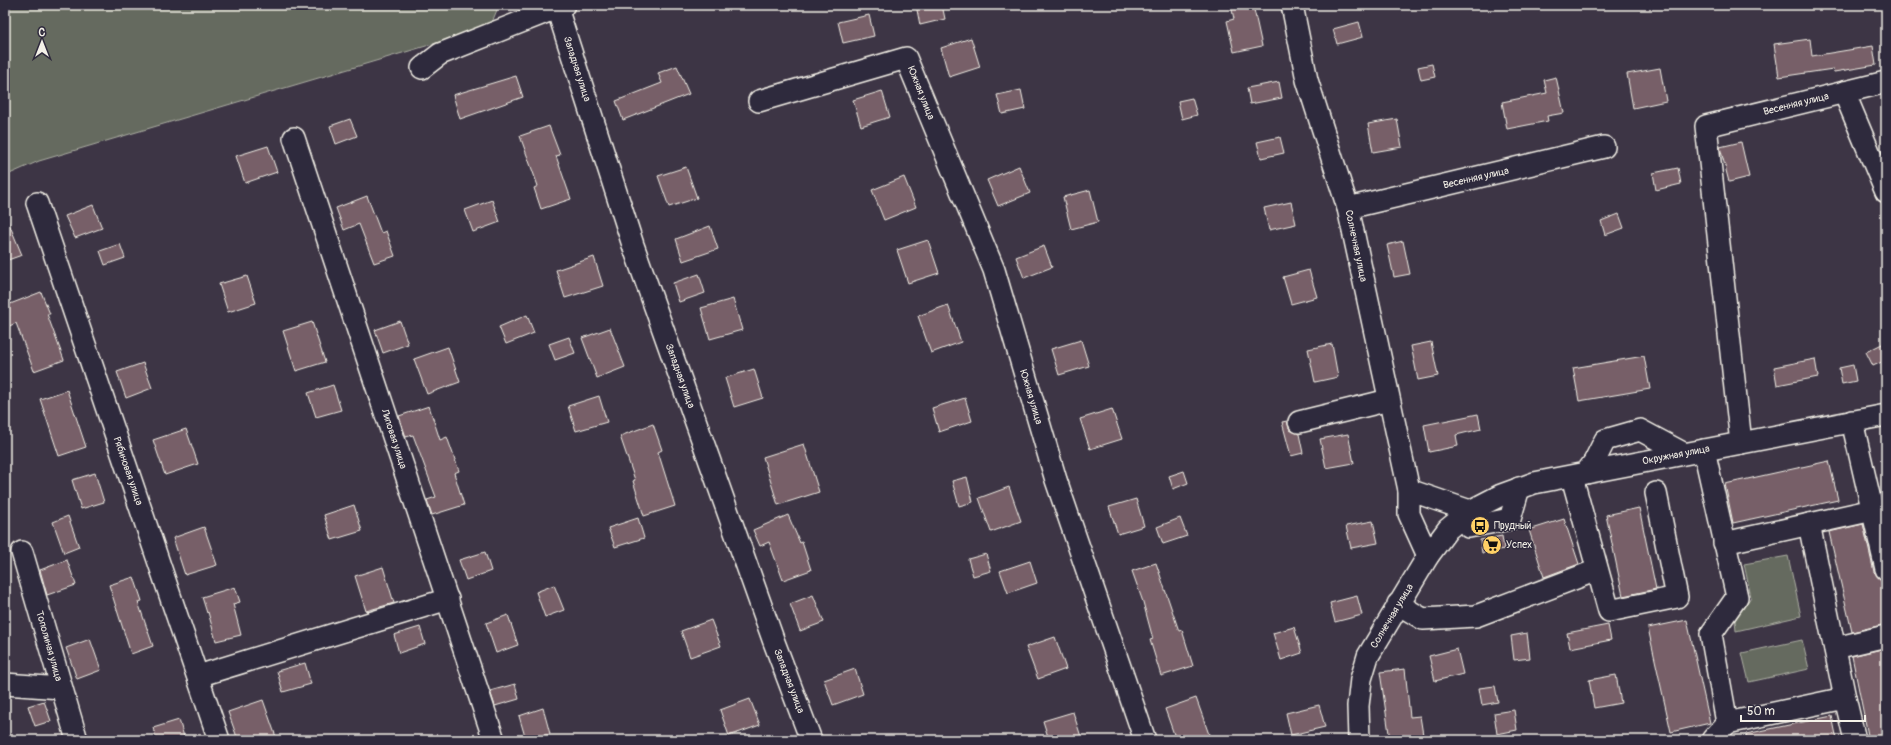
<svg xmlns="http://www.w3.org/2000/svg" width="1891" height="745" font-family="Pangolin,sans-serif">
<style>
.green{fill:#656b5e;stroke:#acaea3}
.building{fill:#775f67;stroke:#f4f1e8}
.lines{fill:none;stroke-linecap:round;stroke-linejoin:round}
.minor-casing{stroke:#f4f1e8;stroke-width:24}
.minor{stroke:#2f2a3d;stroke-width:21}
.labels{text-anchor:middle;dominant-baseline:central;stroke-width:3;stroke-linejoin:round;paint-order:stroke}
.street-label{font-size:10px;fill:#f4f1e8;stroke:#2f2a3d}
.poi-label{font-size:10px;fill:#f4f1e8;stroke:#2f2a3d;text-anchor:start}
</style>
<rect width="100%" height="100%" fill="#3d3545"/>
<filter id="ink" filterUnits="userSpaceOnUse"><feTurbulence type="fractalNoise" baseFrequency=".025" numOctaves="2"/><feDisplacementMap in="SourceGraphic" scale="8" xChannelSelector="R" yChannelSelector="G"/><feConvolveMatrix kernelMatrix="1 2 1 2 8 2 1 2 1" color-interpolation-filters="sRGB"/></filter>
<g filter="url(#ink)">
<!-- green -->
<g class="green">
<path d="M5,5H499L490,27L39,161L5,176Z"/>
<path d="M1788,556L1801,616L1736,631L1735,620L1751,597L1744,564Z"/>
<path d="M1802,640L1809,669L1749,682L1742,653Z"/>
</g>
<!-- building -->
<g class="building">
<path d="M916,5H942L945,19L920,25Z"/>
<path d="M1231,5H1253L1262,46L1234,52L1227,21L1234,19Z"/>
<path d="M869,15L874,36L843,43L838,22Z"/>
<path d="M1359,22L1363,37L1337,44L1333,29Z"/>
<path d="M971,38L980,67L949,77L941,48Z"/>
<path d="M1810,39L1812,56L1873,46L1876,65L1834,72L1833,69L1779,77L1774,44Z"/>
<path d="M1432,64L1435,77L1421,80L1418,67Z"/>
<path d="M677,66L689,94L623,120L616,101L662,83L658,73Z"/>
<path d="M1660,68L1666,101L1633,108L1627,74Z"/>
<path d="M516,76L523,97L460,119L453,95Z"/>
<path d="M1556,77L1564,113L1547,116L1548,121L1507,129L1502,102L1547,93L1544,80Z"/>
<path d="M1279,82L1282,98L1250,104L1247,88Z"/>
<path d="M1021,90L1025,109L1002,114L997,95Z"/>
<path d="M882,91L890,117L861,126L853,100Z"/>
<path d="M1192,98L1197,115L1182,119L1178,101Z"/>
<path d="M350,119L357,136L336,144L330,126Z"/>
<path d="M1397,119L1402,147L1373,152L1368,124Z"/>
<path d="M549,126L560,155L556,156L571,199L541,209L534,188L538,186L520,136Z"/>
<path d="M1280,137L1284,153L1261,158L1257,142Z"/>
<path d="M1741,142L1749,177L1729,182L1720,147Z"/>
<path d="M268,146L277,172L245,183L236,156Z"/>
<path d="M1019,166L1030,193L998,206L987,180Z"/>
<path d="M686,167L697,198L669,207L658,176Z"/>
<path d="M1678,168L1681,184L1656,190L1653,173Z"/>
<path d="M904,177L916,207L884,220L872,190Z"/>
<path d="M1090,190L1098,222L1071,229L1063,197Z"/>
<path d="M367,196L381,233L386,231L395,256L374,263L359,224L344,230L336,208Z"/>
<path d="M492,200L500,222L473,232L465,210Z"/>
<path d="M1291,202L1296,224L1269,230L1264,208Z"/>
<path d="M93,205L102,228L75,238L65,216Z"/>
<path d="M5,214L22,255L5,261Z"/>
<path d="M1619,214L1624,228L1605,235L1601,221Z"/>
<path d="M710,226L718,249L683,261L676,239Z"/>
<path d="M928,240L939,273L908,283L897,250Z"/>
<path d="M1403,241L1410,274L1394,277L1387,245Z"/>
<path d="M120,244L125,258L105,265L100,251Z"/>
<path d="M1044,246L1052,267L1024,278L1016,257Z"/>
<path d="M594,257L603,286L565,298L556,270Z"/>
<path d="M1309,270L1317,297L1291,304L1283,277Z"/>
<path d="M699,274L705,293L679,302L673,283Z"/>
<path d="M247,276L256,303L228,312L219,284Z"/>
<path d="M41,292L50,314H47L64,360L34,371L16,323L5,328V306Z"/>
<path d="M733,299L742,330L710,339L701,308Z"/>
<path d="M948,305L961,342L931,353L918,316Z"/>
<path d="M527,315L534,333L506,344L499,327Z"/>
<path d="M400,321L408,344L383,353L375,330Z"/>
<path d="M312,322L325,362L296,371L283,331Z"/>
<path d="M610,328L625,367L597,378L582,338Z"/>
<path d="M569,337L575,353L555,360L549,344Z"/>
<path d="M1081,340L1089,366L1059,375L1051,349Z"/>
<path d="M1431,342L1438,376L1418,380L1411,346Z"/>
<path d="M1886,342V360L1873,366L1866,352Z"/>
<path d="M1332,344L1338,377L1315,382L1308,349Z"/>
<path d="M448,347L460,382L427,394L414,359Z"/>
<path d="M1644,356L1650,389L1579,401L1573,368Z"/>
<path d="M1815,359L1818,377L1777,385L1774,367Z"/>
<path d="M143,363L152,388L126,398L117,372Z"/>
<path d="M1853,365L1856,381L1842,384L1839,368Z"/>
<path d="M754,369L763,398L734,407L725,378Z"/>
<path d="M333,385L341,410L316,417L308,393Z"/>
<path d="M67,390L86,447L59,456L40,399Z"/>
<path d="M599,396L607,422L576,431L568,406Z"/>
<path d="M965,398L972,421L939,432L932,408Z"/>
<path d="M429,406L440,440L447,437L459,471L454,473L464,505L432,515L427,500L436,497L413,435L406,437L399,416Z"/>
<path d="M1112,409L1122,439L1090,449L1080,419Z"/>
<path d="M1478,414L1481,429L1456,435L1458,446L1429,452L1424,425Z"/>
<path d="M1287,421L1290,430L1299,434L1303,453L1291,456L1282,422Z"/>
<path d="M653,424L662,450L658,452L675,506L644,516L633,481L635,480L620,436Z"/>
<path d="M186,429L198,464L165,475L153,440Z"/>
<path d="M1348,434L1354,463L1326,468L1320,439Z"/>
<path d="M804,444L819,492L778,505L763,457Z"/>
<path d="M1829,461L1838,500L1733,523L1725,484Z"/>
<path d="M1184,471L1188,483L1173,489L1169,476Z"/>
<path d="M95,473L104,502L81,509L72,480Z"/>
<path d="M967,477L973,502L959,506L952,481Z"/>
<path d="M1009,487L1021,521L991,532L979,498Z"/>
<path d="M1136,499L1144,526L1118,534L1109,507Z"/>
<path d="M354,505L362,531L332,540L324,515Z"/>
<path d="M1639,508L1656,589L1623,596L1606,515Z"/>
<path d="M788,515L800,543L802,542L811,570L783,580L769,542L760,546L753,530Z"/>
<path d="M68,516L79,547L64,553L53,522Z"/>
<path d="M638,518L644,538L615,547L608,528Z"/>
<path d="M1180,518L1187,536L1163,544L1157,527Z"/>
<path d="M1564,519L1579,564L1544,577L1529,530Z"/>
<path d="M1373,521L1378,543L1351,548L1346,526Z"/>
<path d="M1863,524L1874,572L1881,579L1886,603V624L1852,632L1829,532Z"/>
<path d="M204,527L217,565L185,575L173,538Z"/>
<path d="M1502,536L1504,549L1482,553L1480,540Z"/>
<path d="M485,552L491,571L466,580L459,560Z"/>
<path d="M986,554L991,571L973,576L968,559Z"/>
<path d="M67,560L76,585L47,595L40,570Z"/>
<path d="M1030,561L1037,583L1008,593L1000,571Z"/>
<path d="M1156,563L1179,631L1182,630L1193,666L1161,676L1150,640L1153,639L1143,602L1132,571Z"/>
<path d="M383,567L394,603L366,611L355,576Z"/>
<path d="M134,577L142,601L138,602L153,646L131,654L109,585Z"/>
<path d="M554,585L564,610L545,617L536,592Z"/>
<path d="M235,587L240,602L233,604L241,635L216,641L208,612L207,613L202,597Z"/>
<path d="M813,595L824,622L800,631L790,604Z"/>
<path d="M1357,596L1362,615L1335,622L1330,603Z"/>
<path d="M508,615L518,645L496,653L486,623Z"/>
<path d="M711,620L721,646L690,657L681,631Z"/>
<path d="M1687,620L1710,723L1671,732L1648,628Z"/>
<path d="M1608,625L1611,640L1570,648L1567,633Z"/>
<path d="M420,627L425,644L399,653L394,635Z"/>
<path d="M1294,627L1302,653L1281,660L1273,633Z"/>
<path d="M1527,633L1530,658L1514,660L1511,636Z"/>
<path d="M1055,637L1066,669L1038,679L1026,647Z"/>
<path d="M90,639L101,670L77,679L66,648Z"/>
<path d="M1886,648V740H1869L1852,656Z"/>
<path d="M1457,649L1463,674L1435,681L1429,656Z"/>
<path d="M305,663L311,684L283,692L277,671Z"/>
<path d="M855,669L863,694L833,705L824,680Z"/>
<path d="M1405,669L1410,717L1420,716L1423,735L1390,740L1380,672Z"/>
<path d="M1616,675L1621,703L1594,708L1589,680Z"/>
<path d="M515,684L519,699L495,706L490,691Z"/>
<path d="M1495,686L1498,702L1482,705L1479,688Z"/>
<path d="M1196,698L1211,740H1176L1165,709Z"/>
<path d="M750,699L760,725L729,736L720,710Z"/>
<path d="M263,700L276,737L268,740H238L228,712Z"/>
<path d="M44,701L51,721L35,726L28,706Z"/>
<path d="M1319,705L1325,727L1291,735L1286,713Z"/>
<path d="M543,708L550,734L526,740L519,716Z"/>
<path d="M1514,710L1517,730L1497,734L1494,713Z"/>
<path d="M1073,712L1082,740H1049L1043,721Z"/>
<path d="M1832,716L1837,740H1747L1746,734Z"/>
<path d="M179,720L185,740H157L153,728Z"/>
</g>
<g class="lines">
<defs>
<g id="minor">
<path d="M1292,5L1307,80L1348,208L1409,490"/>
<path d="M557,8L633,245L774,642L811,740"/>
<path d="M422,68L440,54L564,5"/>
<path d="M1844,92L1886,192"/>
<path d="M759,101L906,58L994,270L1056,480L1145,740"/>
<path d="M294,138L494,740"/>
<path d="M37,203L219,740"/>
<path d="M1348,208L1604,147"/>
<path d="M1852,421L1886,569"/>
<path d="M1299,422L1389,400"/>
<path d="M1741,443L1706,126L1886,82"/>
<path d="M1704,450L1737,597L1711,634L1727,723L1845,698L1809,524"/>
<path d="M1586,473L1594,462L1605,440L1640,430L1683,453"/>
<path d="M1572,477L1609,611L1677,597L1656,493"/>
<path d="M1463,517L1469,527L1510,519L1519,488"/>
<path d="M1724,543L1873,510"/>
<path d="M22,552L77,740"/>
<path d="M1428,556L1409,514V490L1470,511"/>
<path d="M1398,604L1423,619L1476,616L1597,570"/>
<path d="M1835,648L1886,636"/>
<path d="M198,676L448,599"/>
<path d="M5,684L61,688"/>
<path d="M1845,698L1855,740"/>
<path d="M1359,740L1358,706L1361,679L1368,656L1428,556L1448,529L1470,511L1501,495L1534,483L1886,415"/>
<path d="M1712,740L1727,723"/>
</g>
</defs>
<!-- minor casing -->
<use href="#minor" class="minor-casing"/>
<!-- minor -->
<use href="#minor" class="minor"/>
</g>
</g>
<!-- icons -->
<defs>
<symbol id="bus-disc" viewBox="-11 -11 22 22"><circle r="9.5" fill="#ffd166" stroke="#2f2a3d"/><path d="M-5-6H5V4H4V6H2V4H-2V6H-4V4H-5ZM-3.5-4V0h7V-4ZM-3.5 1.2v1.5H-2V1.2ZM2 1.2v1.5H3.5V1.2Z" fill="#111"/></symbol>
<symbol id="supermarket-disc" viewBox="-11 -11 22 22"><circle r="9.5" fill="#ffd166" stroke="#2f2a3d"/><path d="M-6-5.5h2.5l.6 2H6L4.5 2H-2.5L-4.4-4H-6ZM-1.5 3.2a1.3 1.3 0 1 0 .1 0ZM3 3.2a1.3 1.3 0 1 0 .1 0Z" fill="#111"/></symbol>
</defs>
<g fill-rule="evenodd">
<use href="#bus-disc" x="1469" y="515" width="22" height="22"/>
<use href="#supermarket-disc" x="1481" y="534" width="22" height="22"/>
</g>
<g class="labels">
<!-- street labels -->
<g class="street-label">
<text transform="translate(577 69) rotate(72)">Западная улица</text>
<text transform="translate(921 93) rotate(68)">Южная улица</text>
<text transform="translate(1796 104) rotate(-14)">Весенняя улица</text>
<text transform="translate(1476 178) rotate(-13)">Весенняя улица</text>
<text transform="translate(1356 246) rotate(78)">Солнечная улица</text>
<text transform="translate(680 376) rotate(70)">Западная улица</text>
<text transform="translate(1031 397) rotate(73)">Южная улица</text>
<text transform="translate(394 439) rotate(72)">Липовая улица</text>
<text transform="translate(1676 455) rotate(-11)">Окружная улица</text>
<text transform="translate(128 471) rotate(71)">Рябиновая улица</text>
<text transform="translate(1392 616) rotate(-59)">Солнечная улица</text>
<text transform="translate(49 646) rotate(74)">Тополиная улица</text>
<text transform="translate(789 681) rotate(69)">Западная улица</text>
</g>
<!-- poi labels -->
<g class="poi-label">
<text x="1494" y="526">Прудный</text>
<text x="1506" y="545">Успех</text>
</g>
</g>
<!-- margin -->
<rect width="1891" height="745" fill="none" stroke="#2f2a3d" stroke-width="20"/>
<rect x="10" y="10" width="1871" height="725" fill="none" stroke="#f4f1e8" stroke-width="1.5" filter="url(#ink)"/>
<!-- north arrow -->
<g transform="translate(42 42)" stroke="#2f2a3d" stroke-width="3" paint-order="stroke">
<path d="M0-3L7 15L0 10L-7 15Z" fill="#f4f1e8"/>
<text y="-6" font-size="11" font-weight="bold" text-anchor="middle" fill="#f4f1e8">С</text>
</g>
<!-- scale -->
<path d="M1741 715v6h124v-6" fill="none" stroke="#f4f1e8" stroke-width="2"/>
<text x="1747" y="715" font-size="12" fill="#f4f1e8" stroke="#2f2a3d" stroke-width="3" paint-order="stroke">50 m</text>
</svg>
